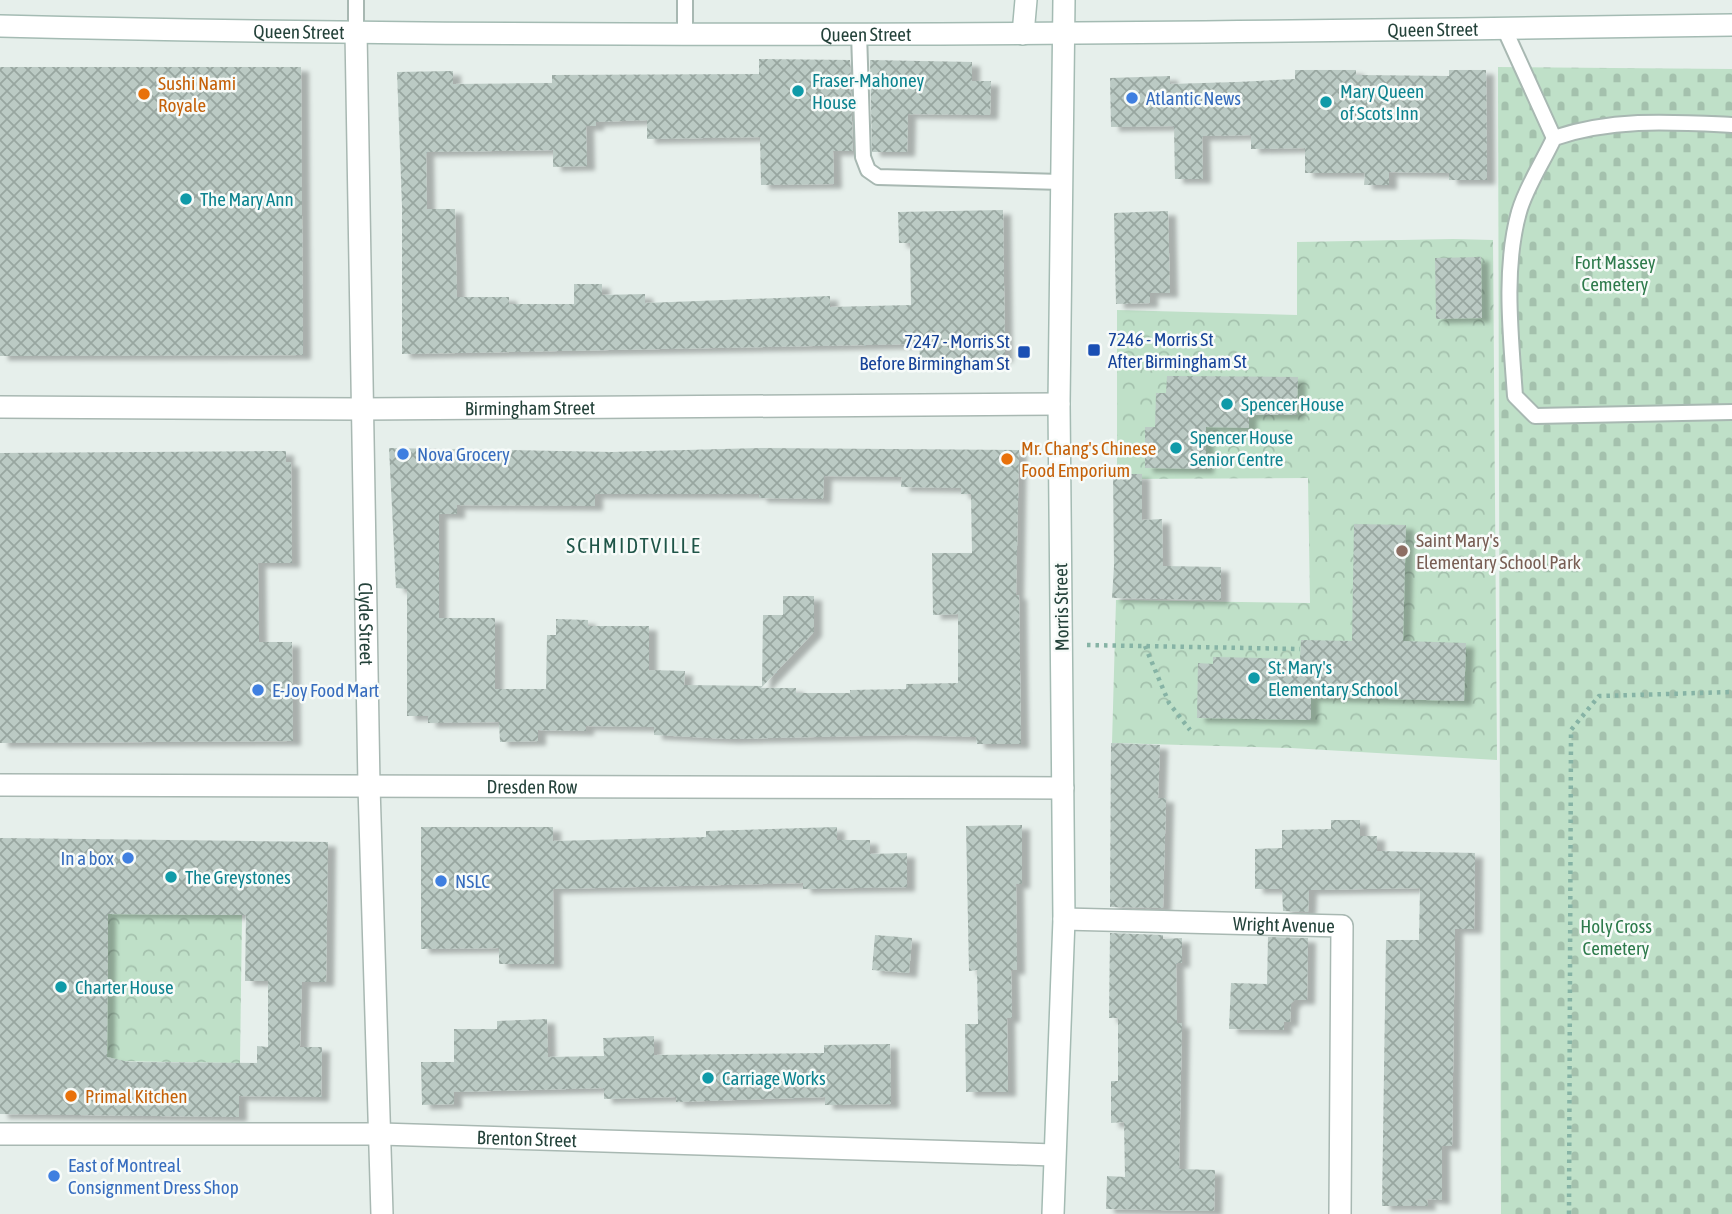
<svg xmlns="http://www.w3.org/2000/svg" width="1732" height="1214" font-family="'Asap Condensed',sans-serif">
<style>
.forest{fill:url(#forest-crowns)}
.cemetery{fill:url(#cemetery-stones)}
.building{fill:url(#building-cross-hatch);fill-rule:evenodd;filter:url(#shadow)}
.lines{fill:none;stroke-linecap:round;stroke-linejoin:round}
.lane-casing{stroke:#a8b8b2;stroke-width:18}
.street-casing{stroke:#a8b8b2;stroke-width:24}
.secondary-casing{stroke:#a4bbb3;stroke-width:24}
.path{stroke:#86b3a5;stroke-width:4.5;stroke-dasharray:3.5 5;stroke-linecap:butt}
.lane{stroke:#fff;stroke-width:14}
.street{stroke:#fff;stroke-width:21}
.secondary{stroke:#fff;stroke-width:21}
.culture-dot{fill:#0f9aa8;stroke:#f7fbf9;stroke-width:2.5}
.food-dot{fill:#e8710a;stroke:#f7fbf9;stroke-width:2.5}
.shop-dot{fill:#3f7fe0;stroke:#f7fbf9;stroke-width:2.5}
.transit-dot{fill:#1a4fb4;stroke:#f7fbf9;stroke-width:2.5}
.education-dot{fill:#8d6e63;stroke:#f7fbf9;stroke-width:2.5}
.labels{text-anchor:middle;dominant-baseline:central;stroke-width:5;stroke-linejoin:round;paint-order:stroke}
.street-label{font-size:19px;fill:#24423a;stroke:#f7fbf9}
.culture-label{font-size:19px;fill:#0d838f;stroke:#f7fbf9;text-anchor:start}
.food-label{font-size:19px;fill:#c56008;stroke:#f7fbf9;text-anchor:start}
.shop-label{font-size:19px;fill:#366cbe;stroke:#f7fbf9;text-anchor:start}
.park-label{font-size:19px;fill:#2d7a4b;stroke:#f7fbf9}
.transit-label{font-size:19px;fill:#164399;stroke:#f7fbf9;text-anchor:start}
.education-label{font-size:19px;fill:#785e54;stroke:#f7fbf9;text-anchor:start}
.neighbourhood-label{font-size:21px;letter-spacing:2px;fill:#1f5548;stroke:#f7fbf9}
</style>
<defs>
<pattern id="forest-crowns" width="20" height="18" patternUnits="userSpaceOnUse" patternTransform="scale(1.75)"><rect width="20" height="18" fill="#bfe0c8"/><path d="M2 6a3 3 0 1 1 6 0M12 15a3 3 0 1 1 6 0" fill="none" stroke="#a4c1ad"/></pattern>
<pattern id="cemetery-stones" width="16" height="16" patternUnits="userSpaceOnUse" patternTransform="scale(1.75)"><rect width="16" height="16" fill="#bfe0c8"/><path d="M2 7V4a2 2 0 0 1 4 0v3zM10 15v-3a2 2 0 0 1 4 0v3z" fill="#a4c1ad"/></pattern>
<pattern id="building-cross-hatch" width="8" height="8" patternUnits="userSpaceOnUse" patternTransform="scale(1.75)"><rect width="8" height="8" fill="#bbcac4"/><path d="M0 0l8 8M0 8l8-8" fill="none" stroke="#98a6a0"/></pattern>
<filter id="shadow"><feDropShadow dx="8" dy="4.5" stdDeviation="2" flood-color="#0004"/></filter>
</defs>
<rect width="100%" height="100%" fill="#e6efeb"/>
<!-- forest -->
<g class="forest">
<path d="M1453,239L1493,240L1497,760L1291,748L1112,743L1116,600L1310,603L1308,478L1117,479V310L1297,315V242Z"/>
<path d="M108,914L242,915L240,1063L107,1061Z"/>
</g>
<!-- cemetery -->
<path class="cemetery" d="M1498,67L1732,69V1214H1501Z"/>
<!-- building -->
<g class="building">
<path d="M759,59L850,60L853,151H833L834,184L761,185L760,137L647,139V120L596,122V126H586L587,166L553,167V150L426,152L427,209H455L457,297H509V304H574V284H602V295L645,294V303L830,296V307L911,305L910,243H899L898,212L1003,210L1005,358L920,360L919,344L402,354V206L397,72L453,71V84L552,83V75L759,74Z"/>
<path d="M870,60L972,62V81H991L990,115L908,114L907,152H872Z"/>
<path d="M0,67H301L303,355L0,356Z"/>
<path d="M1295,70H1356V75L1449,76V70H1486L1487,180H1449V173L1389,172V185H1364L1365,173H1305V148L1251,149V135L1202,136L1203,179H1175L1174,126L1111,127L1110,78L1170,76V84L1237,82L1295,79Z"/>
<path d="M1168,211L1170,293H1150V303L1116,304L1114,213Z"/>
<path d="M1481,257L1482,318L1436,319L1435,258Z"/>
<path d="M1167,376L1298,377L1297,415H1249V428L1206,427V469L1145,468V427H1155L1156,393H1166Z"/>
<path d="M389,448L612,452L760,448L1019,450L1016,595H1019L1021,744H977L976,737L906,735L730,739L654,735V727L586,726V731L538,730V741L500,742L499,722L428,723V716H407V589L396,588ZM824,476L902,477L901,487L961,488V494H971L972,553H932L933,615L958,614V683L906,684V689L850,690V693H796V688H761L814,632V596H783V615H763L762,686L684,685L685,671L649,670V626H588V620L556,619V635H547L546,689H495V618H439V514H457V505L595,506V494H759V498L823,499Z"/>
<path d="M286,451V462H291L292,563H258L259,642H292L293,741L0,743V453Z"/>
<path d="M1113,474H1142V520L1162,519L1163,566L1221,567V600L1112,598L1114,566Z"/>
<path d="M1354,524L1406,525L1403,641L1466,643L1464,701L1311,697V720L1197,718L1198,663L1213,664V657L1300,659L1301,640L1352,641Z"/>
<path d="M1111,743L1160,745L1158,798H1166L1163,908L1110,907Z"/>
<path d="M1331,820H1360V836H1377V851L1475,853L1474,929H1455L1452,1146H1442V1200L1427,1199L1428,1206H1382L1386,940H1419L1420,888L1309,890L1308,912L1283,911L1282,889H1255V849L1282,848V830L1331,829Z"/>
<path d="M1022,825V884H1016L1017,970H1011L1012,1018H1007L1008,1092H966L965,1024H978L977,970L969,971L966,826Z"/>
<path d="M421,827H553V841L706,837V831L837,827V840H870V854L907,853V887L803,889V883L553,889L554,964H499V948L421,949Z"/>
<path d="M0,838L328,842L326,982H302L300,1047H322L321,1097L239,1096V1117L0,1114ZM108,914L246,915L245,981H268V1047L257,1046V1063L129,1062L107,1057Z"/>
<path d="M1110,933L1163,935V939L1182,938V963H1176L1177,1023H1182L1179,1169L1215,1170L1214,1211L1106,1209L1107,1176L1125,1177L1124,1122L1111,1123V1081H1118V1018H1109Z"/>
<path d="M875,935L912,938L909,973L872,970Z"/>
<path d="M1268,937L1308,938L1307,1000H1295L1291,1004L1290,1022H1284V1030L1229,1029L1231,983L1267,984Z"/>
<path d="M547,1019L548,1057L604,1056L603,1038L654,1036V1055L824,1053V1045L890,1044L891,1104L825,1105V1097L676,1102V1097L604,1099V1088L454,1092V1104L422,1105L421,1062H454V1029H497V1021Z"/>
</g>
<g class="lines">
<defs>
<g id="lane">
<path d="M1504,28L1554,138"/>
<path d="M356,32V0"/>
<path d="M685,33V0"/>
<path d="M859,33L863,157L868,170L878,177L1062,182"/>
<path d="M1732,125C1671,122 1613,118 1554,138C1543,162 1526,187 1519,212C1503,269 1511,337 1515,396L1535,416L1732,412"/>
</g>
<g id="street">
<path id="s1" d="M356,32L369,786L382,1214"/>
<path id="s2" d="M0,407L361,409L1059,404"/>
<path id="s3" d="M0,785L1063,788"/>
<path id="s4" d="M1064,919L1342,926L1340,1214"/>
<path id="s5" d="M0,1134H381L1054,1155"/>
</g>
<g id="secondary">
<path id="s6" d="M0,26C577,40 1155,34 1732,25"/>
<path d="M1023,34L1026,0"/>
<path d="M1053,1214L1064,919L1059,404L1064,0"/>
</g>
</defs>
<!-- lane casing -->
<use href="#lane" class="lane-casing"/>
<!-- street casing -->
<use href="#street" class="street-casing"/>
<!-- secondary casing -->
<use href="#secondary" class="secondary-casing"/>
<!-- path -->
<g class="path">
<path d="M1087,645L1300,649"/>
<path d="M1145,646L1169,703L1190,730"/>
<path d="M1569,1214L1571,730L1599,696L1732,692"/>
</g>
<!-- lane -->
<use href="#lane" class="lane"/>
<!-- street -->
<use href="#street" class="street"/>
<!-- secondary -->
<use href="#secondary" class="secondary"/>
</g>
<!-- markers -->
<g class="culture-dot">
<circle cx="798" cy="91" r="7"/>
<circle cx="1326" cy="102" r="7"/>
<circle cx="186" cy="199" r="7"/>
<circle cx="1227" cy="404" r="7"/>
<circle cx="1176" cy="448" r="7"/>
<circle cx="1254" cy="678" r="7"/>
<circle cx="171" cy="877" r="7"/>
<circle cx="61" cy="987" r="7"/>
<circle cx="708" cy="1078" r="7"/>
</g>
<g class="food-dot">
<circle cx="144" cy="94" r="7"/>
<circle cx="1007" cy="459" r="7"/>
<circle cx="71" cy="1096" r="7"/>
</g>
<g class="shop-dot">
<circle cx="1132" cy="98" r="7"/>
<circle cx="403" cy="454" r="7"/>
<circle cx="258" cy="690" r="7"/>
<circle cx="128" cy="858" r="7"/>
<circle cx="441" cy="881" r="7"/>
<circle cx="54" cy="1176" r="7"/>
</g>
<g class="transit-dot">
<rect x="1087" y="343" width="14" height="14" rx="3.5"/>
<rect x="1017" y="345" width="14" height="14" rx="3.5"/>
</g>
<circle class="education-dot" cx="1402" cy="551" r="7"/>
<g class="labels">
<!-- street labels -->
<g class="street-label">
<text stroke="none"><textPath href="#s6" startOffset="1433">Queen Street</textPath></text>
<text stroke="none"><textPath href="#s6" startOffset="299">Queen Street</textPath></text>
<text stroke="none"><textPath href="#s6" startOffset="866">Queen Street</textPath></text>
<text stroke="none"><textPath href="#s2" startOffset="530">Birmingham Street</textPath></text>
<text transform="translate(1061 607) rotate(-91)">Morris Street</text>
<text stroke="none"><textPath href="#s1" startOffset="592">Clyde Street</textPath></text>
<text stroke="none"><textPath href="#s3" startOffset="532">Dresden Row</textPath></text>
<text stroke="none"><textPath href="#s4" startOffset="220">Wright Avenue</textPath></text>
<text stroke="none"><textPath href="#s5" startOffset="527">Brenton Street</textPath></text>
</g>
<!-- culture labels -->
<g class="culture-label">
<text x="812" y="80">Fraser-Mahoney<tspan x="812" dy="22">House</tspan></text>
<text x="1340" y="91">Mary Queen<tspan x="1340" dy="22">of Scots Inn</tspan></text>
<text x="200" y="199">The Mary Ann</text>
<text x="1241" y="404">Spencer House</text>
<text x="1190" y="437">Spencer House<tspan x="1190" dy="22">Senior Centre</tspan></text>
<text x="1268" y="667">St. Mary's<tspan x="1268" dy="22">Elementary School</tspan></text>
<text x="185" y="877">The Greystones</text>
<text x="75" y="987">Charter House</text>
<text x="722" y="1078">Carriage Works</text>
</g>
<!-- food labels -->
<g class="food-label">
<text x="158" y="83">Sushi Nami<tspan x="158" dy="22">Royale</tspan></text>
<text x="1021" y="448">Mr. Chang's Chinese<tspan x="1021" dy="22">Food Emporium</tspan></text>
<text x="85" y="1096">Primal Kitchen</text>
</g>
<!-- shop labels -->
<g class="shop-label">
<text x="1146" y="98">Atlantic News</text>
<text x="417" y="454">Nova Grocery</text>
<text x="272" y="690">E-Joy Food Mart</text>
<text x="114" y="858" text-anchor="end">In a box</text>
<text x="455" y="881">NSLC</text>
<text x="68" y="1165">East of Montreal<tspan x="68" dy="22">Consignment Dress Shop</tspan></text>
</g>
<!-- park labels -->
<g class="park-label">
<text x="1615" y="262">Fort Massey<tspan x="1615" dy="22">Cemetery</tspan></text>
<text x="1616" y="926">Holy Cross<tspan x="1616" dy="22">Cemetery</tspan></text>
</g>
<!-- transit labels -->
<g class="transit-label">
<text x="1108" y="339">7246 - Morris St<tspan x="1108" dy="22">After Birmingham St</tspan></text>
<text x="1010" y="341" text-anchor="end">7247 - Morris St<tspan x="1010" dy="22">Before Birmingham St</tspan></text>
</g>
<!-- education labels -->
<g class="education-label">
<text x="1416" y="540">Saint Mary's<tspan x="1416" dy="22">Elementary School Park</tspan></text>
</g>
<!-- neighbourhood labels -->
<g class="neighbourhood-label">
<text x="634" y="545">SCHMIDTVILLE</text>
</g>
</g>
</svg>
